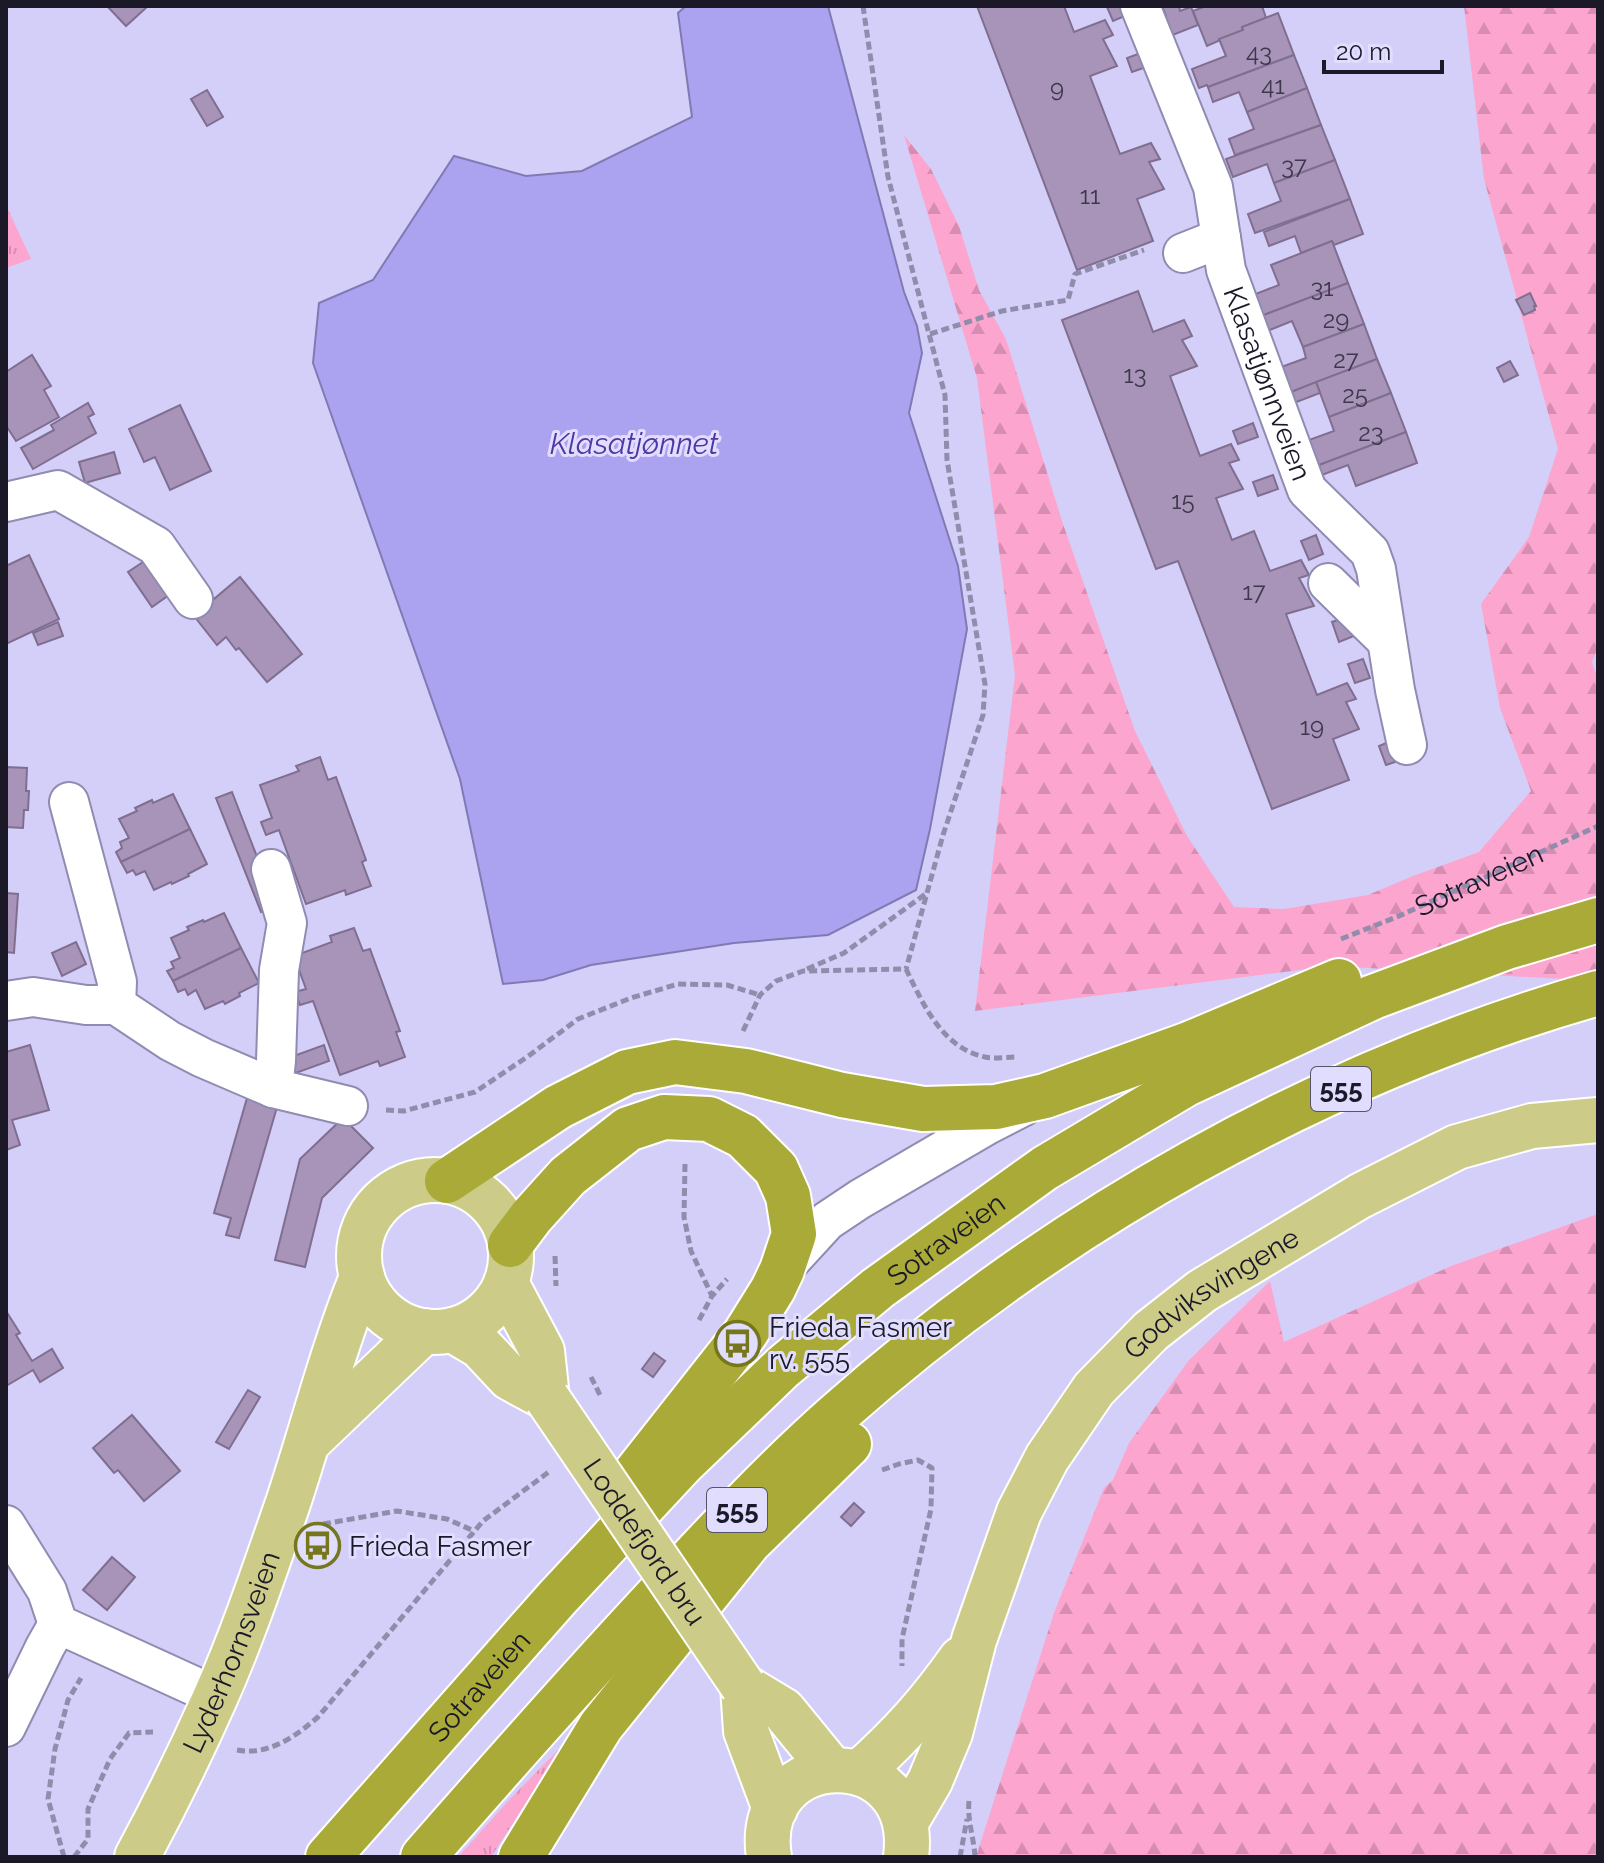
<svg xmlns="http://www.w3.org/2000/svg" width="1604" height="1863" font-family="Raleway,sans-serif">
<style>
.grass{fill:url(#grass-tufts)}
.forest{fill:url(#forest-firs)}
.water{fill:#aca3f0;stroke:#807ab4;stroke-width:2}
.building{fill:#a894b8;stroke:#806e90;stroke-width:2}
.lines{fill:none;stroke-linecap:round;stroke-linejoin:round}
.minor-casing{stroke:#8f8bb1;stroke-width:42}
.major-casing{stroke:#fff;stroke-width:48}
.highway-casing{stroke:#fff;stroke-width:48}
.path{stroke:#908dac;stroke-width:5;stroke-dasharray:8 4;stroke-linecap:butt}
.minor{stroke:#fff;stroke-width:38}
.major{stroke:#cc8;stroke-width:44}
.highway{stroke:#aaaa38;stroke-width:44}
.major-bridge-casing{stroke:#fff;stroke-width:48;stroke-linecap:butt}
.path-bridge{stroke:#908dac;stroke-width:5;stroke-dasharray:8 4;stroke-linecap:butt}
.major-bridge{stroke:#cc8;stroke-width:44}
.labels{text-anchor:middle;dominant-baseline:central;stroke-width:6;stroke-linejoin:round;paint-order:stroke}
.number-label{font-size:24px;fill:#3e384c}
.shield{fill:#e0ddfe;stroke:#565468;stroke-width:2}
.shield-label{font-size:26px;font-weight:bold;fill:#1b1928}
.street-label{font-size:28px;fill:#1b1928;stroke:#e0ddfe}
.poi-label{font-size:28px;fill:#1b1928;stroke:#e0ddfe;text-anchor:start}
.water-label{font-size:30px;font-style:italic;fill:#5235a4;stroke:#e0ddfe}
</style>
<defs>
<pattern id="grass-tufts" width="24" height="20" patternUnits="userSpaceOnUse" patternTransform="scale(2)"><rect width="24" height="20" fill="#fca5cf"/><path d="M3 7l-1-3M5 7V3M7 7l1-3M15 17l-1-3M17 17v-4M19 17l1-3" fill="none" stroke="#d78db2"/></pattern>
<pattern id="forest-firs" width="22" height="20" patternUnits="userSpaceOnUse" patternTransform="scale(2)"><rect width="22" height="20" fill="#fca5cf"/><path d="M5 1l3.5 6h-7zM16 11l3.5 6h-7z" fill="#d78db2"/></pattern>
</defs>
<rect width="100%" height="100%" fill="#d3cff8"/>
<!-- grass -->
<g class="grass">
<path d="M6,205L31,259L6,268Z"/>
<path d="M564,1744L491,1857H458L511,1798Z"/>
</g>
<!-- forest -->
<g class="forest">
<path d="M1464,6H1598V647L1592,662L1598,680V981L1332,966L975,1011L1015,675L977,378L904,135L931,169L959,226L979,290L1006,339L1062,521L1135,731L1187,836L1234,907L1284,909L1368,895L1413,876L1479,852L1531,791L1500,708L1481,604L1529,537L1558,449L1484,179Z"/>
<path d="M1598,1214V1857H976L1054,1613L1104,1488L1113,1480L1129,1443L1189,1360L1270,1281L1284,1342L1451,1266Z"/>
</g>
<!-- water -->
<path class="water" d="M686,6H828L904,292L917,326L922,353L909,413L958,566L967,629L930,829L916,890L828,935L734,943L591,965L543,980L503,984L460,779L313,363L319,303L373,280L454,156L526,176L582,171L692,117L678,13Z"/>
<!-- building -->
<g class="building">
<path d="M107,6H148L126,26Z"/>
<path d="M977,6H1064L1074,32L1105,20L1113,35L1103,39L1117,66L1090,76L1120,154L1151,143L1160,159L1149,162L1164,189L1137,199L1153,241L1077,270Z"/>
<path d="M1130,6L1132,13L1113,21L1107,7Z"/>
<path d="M1162,6H1179L1180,11L1191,7L1198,25L1165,38L1158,19L1166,16Z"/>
<path d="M1206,6H1262L1266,18L1242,27L1243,30L1207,46L1193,11Z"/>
<path d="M1278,13L1294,55L1208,87L1207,85L1199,88L1192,69L1226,56L1219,39L1243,30L1242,27Z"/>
<path d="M1146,51L1152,65L1132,72L1127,58Z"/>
<path d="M1294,55L1307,88L1247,112L1239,92L1213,102L1208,87Z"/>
<path d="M1307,88L1321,125L1235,155L1229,139L1254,129L1247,112Z"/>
<path d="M207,90L223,117L207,126L191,99Z"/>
<path d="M1321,125L1335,160L1274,183L1267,164L1233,177L1226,159Z"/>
<path d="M1335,160L1350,199L1255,233L1248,214L1281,201L1274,183Z"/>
<path d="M1350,199L1363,234L1334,245L1332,241L1301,253L1295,236L1269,246L1264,232Z"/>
<path d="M1332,241L1348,283L1261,316L1253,295L1279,285L1271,265Z"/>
<path d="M1348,283L1364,324L1303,347L1292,321L1267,331L1261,316Z"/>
<path d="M1138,291L1153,332L1184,320L1192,336L1182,340L1197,366L1170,376L1200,456L1231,444L1239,460L1229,463L1243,489L1216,498L1232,540L1254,531L1270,571L1301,560L1309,575L1299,578L1314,606L1286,614L1317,695L1347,683L1356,699L1346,702L1359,729L1333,739L1349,780L1272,809L1178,561L1156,569L1062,320Z"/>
<path d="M1530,293L1536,306H1534L1535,310L1524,315L1516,300Z"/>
<path d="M1364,324L1377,359L1291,392L1281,367L1306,358L1303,347Z"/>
<path d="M32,355L51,386L44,390L59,417L16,441L7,427L6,428V372Z"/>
<path d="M1377,359L1391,393L1329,417L1316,382Z"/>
<path d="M1510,361L1518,375L1504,382L1497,368Z"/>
<path d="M1316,382L1320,393L1294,403L1291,392Z"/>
<path d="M1391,393L1406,432L1319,465L1309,440L1334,431L1329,417Z"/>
<path d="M88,403L94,414L88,417L96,433L33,469L21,448L54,430L51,425Z"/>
<path d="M180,405L211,471L170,490L155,457L144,462L129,429Z"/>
<path d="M1253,423L1258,437L1238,444L1233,431Z"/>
<path d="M1406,432L1417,463L1356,486L1348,465L1322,475L1319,465Z"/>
<path d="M114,452L120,473L85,483L79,462Z"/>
<path d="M1273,475L1278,489L1258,496L1253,482Z"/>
<path d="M1316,535L1323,554L1309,560L1301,541Z"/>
<path d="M29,555L59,619L6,644V566Z"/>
<path d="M152,556L176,590L152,607L128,572Z"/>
<path d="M240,577L302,654L267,682L239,648L236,650L226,637L217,645L194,616Z"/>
<path d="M1347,617L1354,636L1339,642L1332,622Z"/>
<path d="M58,622L63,636L38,645L33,633Z"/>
<path d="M1363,659L1370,678L1355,683L1348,664Z"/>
<path d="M1393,740L1401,760L1386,765L1379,746Z"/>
<path d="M320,757L328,780L336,777L366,860L362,862L371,886L346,895L345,890L306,904L279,830L266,835L261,822L272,818L260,785L299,771L296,766Z"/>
<path d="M6,767L27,768L26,791H29L28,810H24L23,828L6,827Z"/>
<path d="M232,792L276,906L261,912L216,798Z"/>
<path d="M173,794L190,829L121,862L116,852L122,848L120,842L129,838L119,819L137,811L135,808L152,800L153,803Z"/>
<path d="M190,829L207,864L188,874L189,876L172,884L171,882L154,890L145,871L136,875L133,870L127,873L121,862Z"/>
<path d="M6,893L18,894L14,953L6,952Z"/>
<path d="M224,913L241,948L173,981L167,971L174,968L171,962L180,958L171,938L189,930L187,927L203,920L204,922Z"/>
<path d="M354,928L363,951L370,949L400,1031L396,1032L405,1057L380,1066L378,1061L340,1075L313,1001L300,1005L295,992L306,989L294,956L332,942L330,936Z"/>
<path d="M76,942L86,964L62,976L52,953Z"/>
<path d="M241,948L259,983L239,993L240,996L225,1004L223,1001L205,1009L196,990L188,995L185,989L178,992L173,981Z"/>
<path d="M30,1045L49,1110L12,1120L20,1145L6,1150V1052Z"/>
<path d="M324,1045L329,1061L293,1074L288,1058Z"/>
<path d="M247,1098L277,1107L239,1238L226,1235L231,1218L214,1213Z"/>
<path d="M343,1118L373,1148L322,1198L305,1267L275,1260L300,1159Z"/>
<path d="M6,1311L20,1333L16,1335L32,1361L52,1349L63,1368L40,1382L33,1370L6,1386Z"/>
<path d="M654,1353L665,1361L653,1377L642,1369Z"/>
<path d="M248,1390L260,1397L229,1449L216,1442Z"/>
<path d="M132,1415L180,1471L144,1501L118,1470L114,1473L93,1448Z"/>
<path d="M854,1503L864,1512L851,1526L841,1517Z"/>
<path d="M112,1557L135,1577L107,1610L83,1590Z"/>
</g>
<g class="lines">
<defs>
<g id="minor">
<path id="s2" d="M1140,6L1213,187L1226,270L1307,490L1370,552L1376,569L1395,690L1407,745"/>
<path d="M1183,253L1221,238"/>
<path d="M6,502L58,490L156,546L193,599"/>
<path d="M1328,583L1387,641"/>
<path d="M69,802L117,982L116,1005"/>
<path d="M271,869L287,923L279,970L276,1061L273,1088"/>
<path d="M6,1001L33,997L86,1005H116L170,1041L203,1058L273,1088L348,1106"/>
<path d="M782,1270L827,1221L860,1199L987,1125L1024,1106"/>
<path d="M6,1525L47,1591L58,1624L216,1696"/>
<path d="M6,1727L45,1647L58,1624"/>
</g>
<g id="major">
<circle cx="435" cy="1256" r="76"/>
<path d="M506,1283L542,1351L547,1398"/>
<path d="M453,1330L480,1346L510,1378L547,1398"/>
<path d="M311,1439L424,1331"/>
<path d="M743,1686L746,1731L775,1809"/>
<path d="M743,1686L783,1710L832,1770"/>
<path d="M859,1773C900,1737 930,1703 961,1659"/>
<path id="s3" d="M906,1822L930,1781L950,1733L974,1640L1019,1512L1047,1458L1094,1389L1151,1331L1202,1291L1360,1196L1457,1147L1532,1126L1598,1120"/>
<path id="s4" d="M137,1857C165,1805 191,1752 215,1698C243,1635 265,1569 288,1503C313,1428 332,1351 362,1277"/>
<path d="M769,1857C751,1744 921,1739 906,1857"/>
</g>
<g id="highway">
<path d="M447,1181L558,1107L627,1072L675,1062L746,1071L842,1095L923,1109L996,1107L1045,1096L1189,1044L1339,981"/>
<path d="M510,1245L531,1217L568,1176L628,1129L664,1117L709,1119L743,1136L776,1169L788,1196L794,1234L782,1270L773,1289L745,1334L619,1494"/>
<path id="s5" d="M328,1857L558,1597L682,1464L783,1367L878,1288L1045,1168L1186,1084L1373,997L1507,947L1598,920"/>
<path d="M423,1857C500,1769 577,1682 657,1596C714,1534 772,1472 835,1416C1052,1223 1318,1073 1598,993"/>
<path d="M521,1857L601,1726L749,1542L849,1444"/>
</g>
</defs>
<!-- minor casing -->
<use href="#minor" class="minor-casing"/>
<!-- major casing -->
<use href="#major" class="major-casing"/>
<!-- highway casing -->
<use href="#highway" class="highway-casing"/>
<!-- path -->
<g class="path">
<path d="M863,6L888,177L945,395L947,460L985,684L983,715L943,835L906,969"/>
<path d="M930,334L1002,311L1068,300L1075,274L1144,250"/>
<path id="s1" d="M1341,939L1399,916L1598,826"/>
<path d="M807,969L844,953L927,893"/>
<path d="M906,969C923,1004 942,1048 985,1057C994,1059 1007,1057 1017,1057"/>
<path d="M743,1031L760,995L776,981L803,971L906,969"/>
<path d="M386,1110L404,1111L475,1092L527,1057L578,1019L631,998L678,984L727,985L760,995"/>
<path d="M685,1164L684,1217L691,1251L712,1296"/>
<path d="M555,1256L556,1286"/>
<path d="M699,1320L712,1296L727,1279"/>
<path d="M882,1470L899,1464L918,1460L932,1468L931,1509L902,1639V1666"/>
<path d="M323,1524L397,1511L447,1519L474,1531"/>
<path d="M237,1750C269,1756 296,1736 318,1717L483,1521L550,1471"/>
<path d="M969,1801C967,1820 974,1838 975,1857"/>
<path d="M64,1857L48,1799L55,1749L68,1700L81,1678"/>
<path d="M74,1857L88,1839V1809L110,1759L129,1733L153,1732"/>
<path d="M960,1857L967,1819"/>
</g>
<!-- minor -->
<use href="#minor" class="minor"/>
<!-- major -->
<use href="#major" class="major"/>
<!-- highway -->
<use href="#highway" class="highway"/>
<defs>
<g id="major-bridge">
<path id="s6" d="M547,1398L743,1686"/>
</g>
</defs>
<!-- major-bridge casing -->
<use href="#major-bridge" class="major-bridge-casing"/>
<!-- path-bridge -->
<path class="path-bridge" d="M591,1377L601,1397"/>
<!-- major-bridge -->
<use href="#major-bridge" class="major-bridge"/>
</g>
<!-- icons -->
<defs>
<symbol id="bus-ring" viewBox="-11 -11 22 22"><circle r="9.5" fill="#e0ddfe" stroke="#76761c" stroke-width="1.5"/><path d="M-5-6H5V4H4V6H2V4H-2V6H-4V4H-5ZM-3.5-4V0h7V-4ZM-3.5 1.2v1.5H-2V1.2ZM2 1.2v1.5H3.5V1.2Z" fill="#76761c"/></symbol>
</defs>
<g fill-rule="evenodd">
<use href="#bus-ring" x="712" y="1318" width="51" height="51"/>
<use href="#bus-ring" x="292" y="1520" width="51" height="51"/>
</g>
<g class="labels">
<!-- number labels -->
<g class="number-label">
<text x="1259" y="52">43</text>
<text x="1273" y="85">41</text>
<text x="1057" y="88">9</text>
<text x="1294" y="165">37</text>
<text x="1090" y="195">11</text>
<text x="1322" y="287">31</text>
<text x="1336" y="319">29</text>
<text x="1346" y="359">27</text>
<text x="1135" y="374">13</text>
<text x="1355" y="394">25</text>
<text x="1371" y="432">23</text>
<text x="1183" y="500">15</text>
<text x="1254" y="591">17</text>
<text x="1312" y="726">19</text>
</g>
<!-- shield labels -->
<g class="shield">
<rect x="1311" y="1067" width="60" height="44" rx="6"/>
<rect x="707" y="1488" width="60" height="44" rx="6"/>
</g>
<g class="shield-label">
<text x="1341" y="1089">555</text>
<text x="737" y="1510">555</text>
</g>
<!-- street labels -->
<g class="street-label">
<text stroke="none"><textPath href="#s2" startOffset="400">Klasatjønnveien</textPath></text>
<text stroke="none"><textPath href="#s1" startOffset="150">Sotraveien</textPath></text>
<text stroke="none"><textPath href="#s5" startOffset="876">Sotraveien</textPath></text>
<text stroke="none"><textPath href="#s3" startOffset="628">Godviksvingene</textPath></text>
<text stroke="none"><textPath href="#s6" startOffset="174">Loddefjord bru</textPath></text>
<text stroke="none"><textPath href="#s4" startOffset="226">Lyderhornsveien</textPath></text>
<text stroke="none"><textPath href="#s5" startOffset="228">Sotraveien</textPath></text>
</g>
<!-- poi labels -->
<g class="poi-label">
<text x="769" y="1327">Frieda Fasmer<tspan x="769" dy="32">rv. 555</tspan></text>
<text x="349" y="1546">Frieda Fasmer</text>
</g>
<!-- water labels -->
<g class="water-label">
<text x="634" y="443">Klasatjønnet</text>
</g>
</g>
<!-- border -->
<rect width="1604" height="1863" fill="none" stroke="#1b1928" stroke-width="16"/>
<!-- scale -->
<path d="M1324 60v12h118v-12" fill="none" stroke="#1b1928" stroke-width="4"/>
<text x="1336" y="60" font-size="24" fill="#1b1928" stroke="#e0ddfe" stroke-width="6" paint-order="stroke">20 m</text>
</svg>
